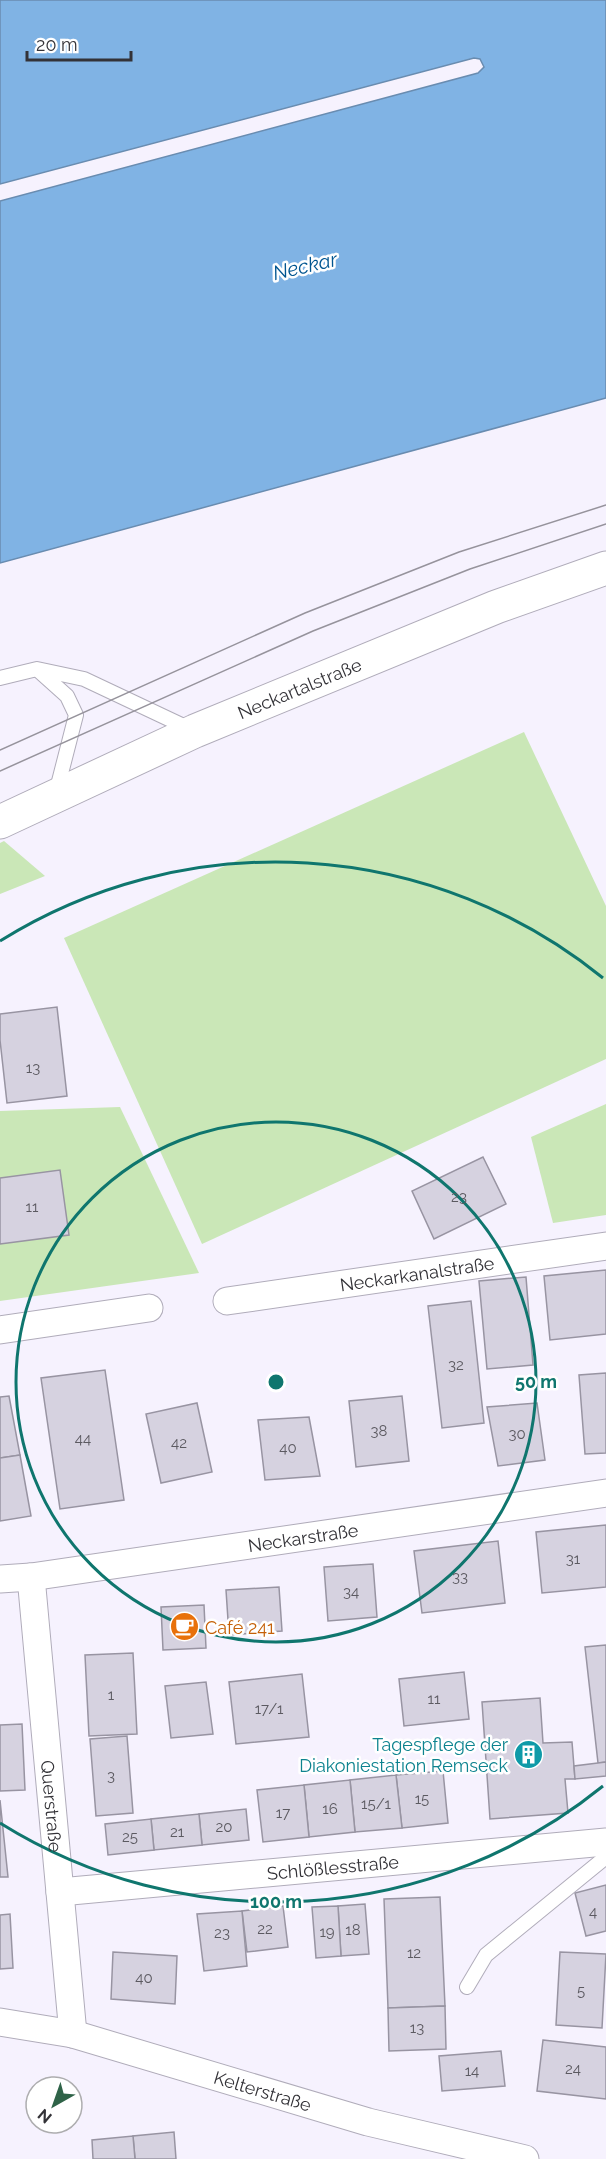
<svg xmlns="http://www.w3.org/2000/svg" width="606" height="2159" font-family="Raleway,sans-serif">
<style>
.green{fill:#cae7b7}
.water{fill:#80b3e4;stroke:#698cb0;stroke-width:1.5}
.building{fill:#d6d2e0;stroke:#9894a2;stroke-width:1.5}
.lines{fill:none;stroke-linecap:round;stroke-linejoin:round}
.lane-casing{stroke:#b0acba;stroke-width:16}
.street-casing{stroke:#b0acba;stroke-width:29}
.secondary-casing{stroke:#b0acba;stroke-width:35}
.lane{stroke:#fff;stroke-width:14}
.street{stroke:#fff;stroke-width:27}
.secondary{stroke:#fff;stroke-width:33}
.tram{stroke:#96939c;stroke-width:1.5}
.ring{fill:none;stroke:#0f766e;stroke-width:3}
.labels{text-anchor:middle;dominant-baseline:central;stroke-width:5;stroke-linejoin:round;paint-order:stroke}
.number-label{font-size:15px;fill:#5c5a61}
.street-label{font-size:18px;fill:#333237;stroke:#fff}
.food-label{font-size:18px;fill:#c56008;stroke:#fff;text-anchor:start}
.culture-label{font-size:18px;fill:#0d838f;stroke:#fff;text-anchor:end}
.water-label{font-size:20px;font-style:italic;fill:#005590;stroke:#fff}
.centre{fill:#0f766e;stroke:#fff;stroke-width:3}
.ring-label{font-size:18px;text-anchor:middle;font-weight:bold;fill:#0f766e;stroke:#fff;stroke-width:5;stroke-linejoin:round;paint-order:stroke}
</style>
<rect width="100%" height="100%" fill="#f6f2fe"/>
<!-- green -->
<g class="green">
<path d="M524,732L606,906V1059L202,1244L64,938Z"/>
<path d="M4,841L45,876L0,894V843Z"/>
<path d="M606,1104V1215L553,1223L531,1137Z"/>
<path d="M120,1107L199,1273L0,1301V1111Z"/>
</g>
<!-- water -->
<path class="water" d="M0,0H606V398L0,563V201L478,73L484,67L480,59L474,58L0,184Z"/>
<!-- building -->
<g class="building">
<path d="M57,1007L67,1096L7,1103L0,1040V1014Z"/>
<path d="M483,1157L506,1204L434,1239L412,1191Z"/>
<path d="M60,1170L69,1235L0,1244V1178Z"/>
<path d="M606,1270V1334L550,1340L544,1276Z"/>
<path d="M526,1277L533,1365L487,1369L479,1281Z"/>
<path d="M471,1301L484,1423L442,1428L428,1306Z"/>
<path d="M105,1370L124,1500L60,1509L41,1378Z"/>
<path d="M606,1373V1453L585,1454L579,1375Z"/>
<path d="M9,1396L20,1455L0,1458V1397Z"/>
<path d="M402,1396L409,1461L356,1467L349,1401Z"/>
<path d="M197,1403L212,1472L161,1483L146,1414Z"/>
<path d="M537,1403L545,1460L498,1466L487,1407Z"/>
<path d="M309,1417L320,1476L265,1480L258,1420Z"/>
<path d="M20,1455L31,1516L0,1521V1458Z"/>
<path d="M606,1525V1587L542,1593L536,1532Z"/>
<path d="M498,1541L505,1603L422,1613L414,1551Z"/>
<path d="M373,1564L377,1617L328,1621L324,1567Z"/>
<path d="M279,1587L282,1631L229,1635L226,1590Z"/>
<path d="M204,1605L206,1648L163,1650L161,1607Z"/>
<path d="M606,1645V1762L598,1763L585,1647Z"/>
<path d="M133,1653L137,1734L89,1736L85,1655Z"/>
<path d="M464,1672L469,1719L404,1726L399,1679Z"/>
<path d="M302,1674L309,1737L236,1744L229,1682Z"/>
<path d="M206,1682L213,1734L171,1738L165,1686Z"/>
<path d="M540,1698L543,1743L572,1742L575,1779H565L568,1813L490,1819L482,1702Z"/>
<path d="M22,1724L25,1790L0,1791V1725Z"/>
<path d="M127,1736L133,1813L96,1816L90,1739Z"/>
<path d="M606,1762V1776L575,1779L574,1766Z"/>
<path d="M443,1771L448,1823L402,1828L396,1775Z"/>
<path d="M396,1775L402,1828L355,1832L350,1780Z"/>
<path d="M350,1780L355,1832L309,1837L304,1785Z"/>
<path d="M304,1785L309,1837L263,1842L257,1790Z"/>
<path d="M0,1800L8,1877H0Z"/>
<path d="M246,1809L249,1840L202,1845L199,1814Z"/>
<path d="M199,1814L202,1845L154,1850L151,1819Z"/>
<path d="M151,1819L154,1850L108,1855L105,1824Z"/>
<path d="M606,1885V1931L586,1936L575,1893Z"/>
<path d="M440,1897L445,2006L388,2008L384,1899Z"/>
<path d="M365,1904L369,1954L341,1956L338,1906Z"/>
<path d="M283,1906L288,1947L247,1952L242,1911Z"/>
<path d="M338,1906L341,1956L316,1958L312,1907Z"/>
<path d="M242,1911L247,1966L204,1971L197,1914Z"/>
<path d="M10,1914L13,1968L0,1969V1915Z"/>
<path d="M113,1952L177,1956L175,2004L111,1999Z"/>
<path d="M560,1952L606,1954L602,2028L556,2025Z"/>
<path d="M445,2006L446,2049L389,2051L388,2008Z"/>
<path d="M543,2040L606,2047V2099L537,2091Z"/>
<path d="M501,2051L505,2086L442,2091L439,2056Z"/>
<path d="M174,2132L176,2159H135L133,2136Z"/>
<path d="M133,2136L135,2159H93L92,2140Z"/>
</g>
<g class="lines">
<defs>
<g id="lane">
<path d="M38,670L67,696L76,715L56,793"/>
<path d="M0,678L37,669L84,679L190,729"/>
<path d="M467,1987L486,1955L606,1857"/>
</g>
<g id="street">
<path id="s1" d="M227,1301L606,1246"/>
<path d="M0,1330L149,1308"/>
<path id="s2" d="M31,1577L73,2034"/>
<path id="s3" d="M0,1579L31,1577L606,1493"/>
<path id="s4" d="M60,1892L606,1842"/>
<path id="s5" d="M0,2022L73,2034L368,2122L525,2159"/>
</g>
<g id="secondary">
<path id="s6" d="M0,822L195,731L496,607L606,568"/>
</g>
</defs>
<!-- lane casing -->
<use href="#lane" class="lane-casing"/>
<!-- street casing -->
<use href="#street" class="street-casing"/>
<!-- secondary casing -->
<use href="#secondary" class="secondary-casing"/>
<!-- lane -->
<use href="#lane" class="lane"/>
<!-- street -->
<use href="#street" class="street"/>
<!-- secondary -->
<use href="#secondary" class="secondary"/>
<!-- tram -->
<g class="tram">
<path d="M0,750L305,613L459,552L606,505"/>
<path d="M0,771L313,631L470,569L606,524"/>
</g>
</g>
<!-- distance rings -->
<g class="ring">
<circle cx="276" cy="1382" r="260"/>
<path d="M603 1786A520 520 0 0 1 0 1823M0 941A520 520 0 0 1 603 978"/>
</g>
<!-- icons -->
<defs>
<symbol id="cafe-disc" viewBox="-11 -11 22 22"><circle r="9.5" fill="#e8710a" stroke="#fff"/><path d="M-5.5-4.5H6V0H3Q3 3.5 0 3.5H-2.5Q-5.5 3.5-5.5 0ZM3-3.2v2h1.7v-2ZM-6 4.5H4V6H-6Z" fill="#fff"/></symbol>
<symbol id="building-disc" viewBox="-11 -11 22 22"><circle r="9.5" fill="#0f9aa8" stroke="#fff"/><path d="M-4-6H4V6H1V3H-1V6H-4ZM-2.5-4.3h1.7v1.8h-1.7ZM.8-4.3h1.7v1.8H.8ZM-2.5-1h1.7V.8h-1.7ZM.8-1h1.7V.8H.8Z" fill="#fff"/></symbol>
</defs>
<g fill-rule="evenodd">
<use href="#cafe-disc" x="168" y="1610" width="33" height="33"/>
<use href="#building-disc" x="512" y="1738" width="33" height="33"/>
</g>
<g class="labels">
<!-- number labels -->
<g class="number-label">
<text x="33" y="1068">13</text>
<text x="459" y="1197">23</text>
<text x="32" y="1207">11</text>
<text x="456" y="1365">32</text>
<text x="379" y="1431">38</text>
<text x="517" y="1434">30</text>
<text x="83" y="1439">44</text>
<text x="179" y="1443">42</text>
<text x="288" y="1448">40</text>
<text x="573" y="1559">31</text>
<text x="460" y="1577">33</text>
<text x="351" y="1592">34</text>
<text x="111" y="1695">1</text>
<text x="434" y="1699">11</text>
<text x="269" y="1709">17/1</text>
<text x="111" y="1776">3</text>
<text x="422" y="1799">15</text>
<text x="376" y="1804">15/1</text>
<text x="330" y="1809">16</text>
<text x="283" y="1813">17</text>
<text x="224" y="1827">20</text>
<text x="177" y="1832">21</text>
<text x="130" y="1837">25</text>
<text x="593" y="1912">4</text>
<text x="265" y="1929">22</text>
<text x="353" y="1930">18</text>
<text x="327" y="1932">19</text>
<text x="222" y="1933">23</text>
<text x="414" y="1953">12</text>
<text x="144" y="1978">40</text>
<text x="581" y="1991">5</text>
<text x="417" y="2028">13</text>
<text x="573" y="2069">24</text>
<text x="472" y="2071">14</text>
</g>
<!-- street labels -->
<g class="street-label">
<text stroke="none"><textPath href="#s6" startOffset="328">Neckartalstraße</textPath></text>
<text stroke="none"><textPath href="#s1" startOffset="192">Neckarkanalstraße</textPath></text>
<text stroke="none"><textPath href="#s3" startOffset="306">Neckarstraße</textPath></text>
<text stroke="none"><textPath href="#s2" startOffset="230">Querstraße</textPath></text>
<text stroke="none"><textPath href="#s4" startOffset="274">Schlößlesstraße</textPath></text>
<text stroke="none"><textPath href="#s5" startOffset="272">Kelterstraße</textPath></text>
</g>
<!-- food labels -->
<g class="food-label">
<text x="205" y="1627">Café 241</text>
</g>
<!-- culture labels -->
<g class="culture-label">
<text x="508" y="1744">Tagespflege der<tspan x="508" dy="21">Diakoniestation Remseck</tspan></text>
</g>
<!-- water labels -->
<g class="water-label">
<text transform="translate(305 266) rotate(-13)">Neckar</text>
</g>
</g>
<circle cx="276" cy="1382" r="9" class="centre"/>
<g class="ring-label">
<text x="536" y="1388">50 m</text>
<text x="276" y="1908">100 m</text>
</g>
<!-- north arrow -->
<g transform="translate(54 2105) rotate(220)"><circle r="28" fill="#ffffff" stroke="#adadaf" stroke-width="1.5"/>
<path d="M0-4.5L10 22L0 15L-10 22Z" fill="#2f6348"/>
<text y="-9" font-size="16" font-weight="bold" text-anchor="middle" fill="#333237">N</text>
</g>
<!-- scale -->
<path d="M27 51v9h104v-9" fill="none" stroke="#333237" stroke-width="3"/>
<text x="36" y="51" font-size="18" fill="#333237" stroke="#ffffff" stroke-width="4.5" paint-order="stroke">20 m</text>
</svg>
